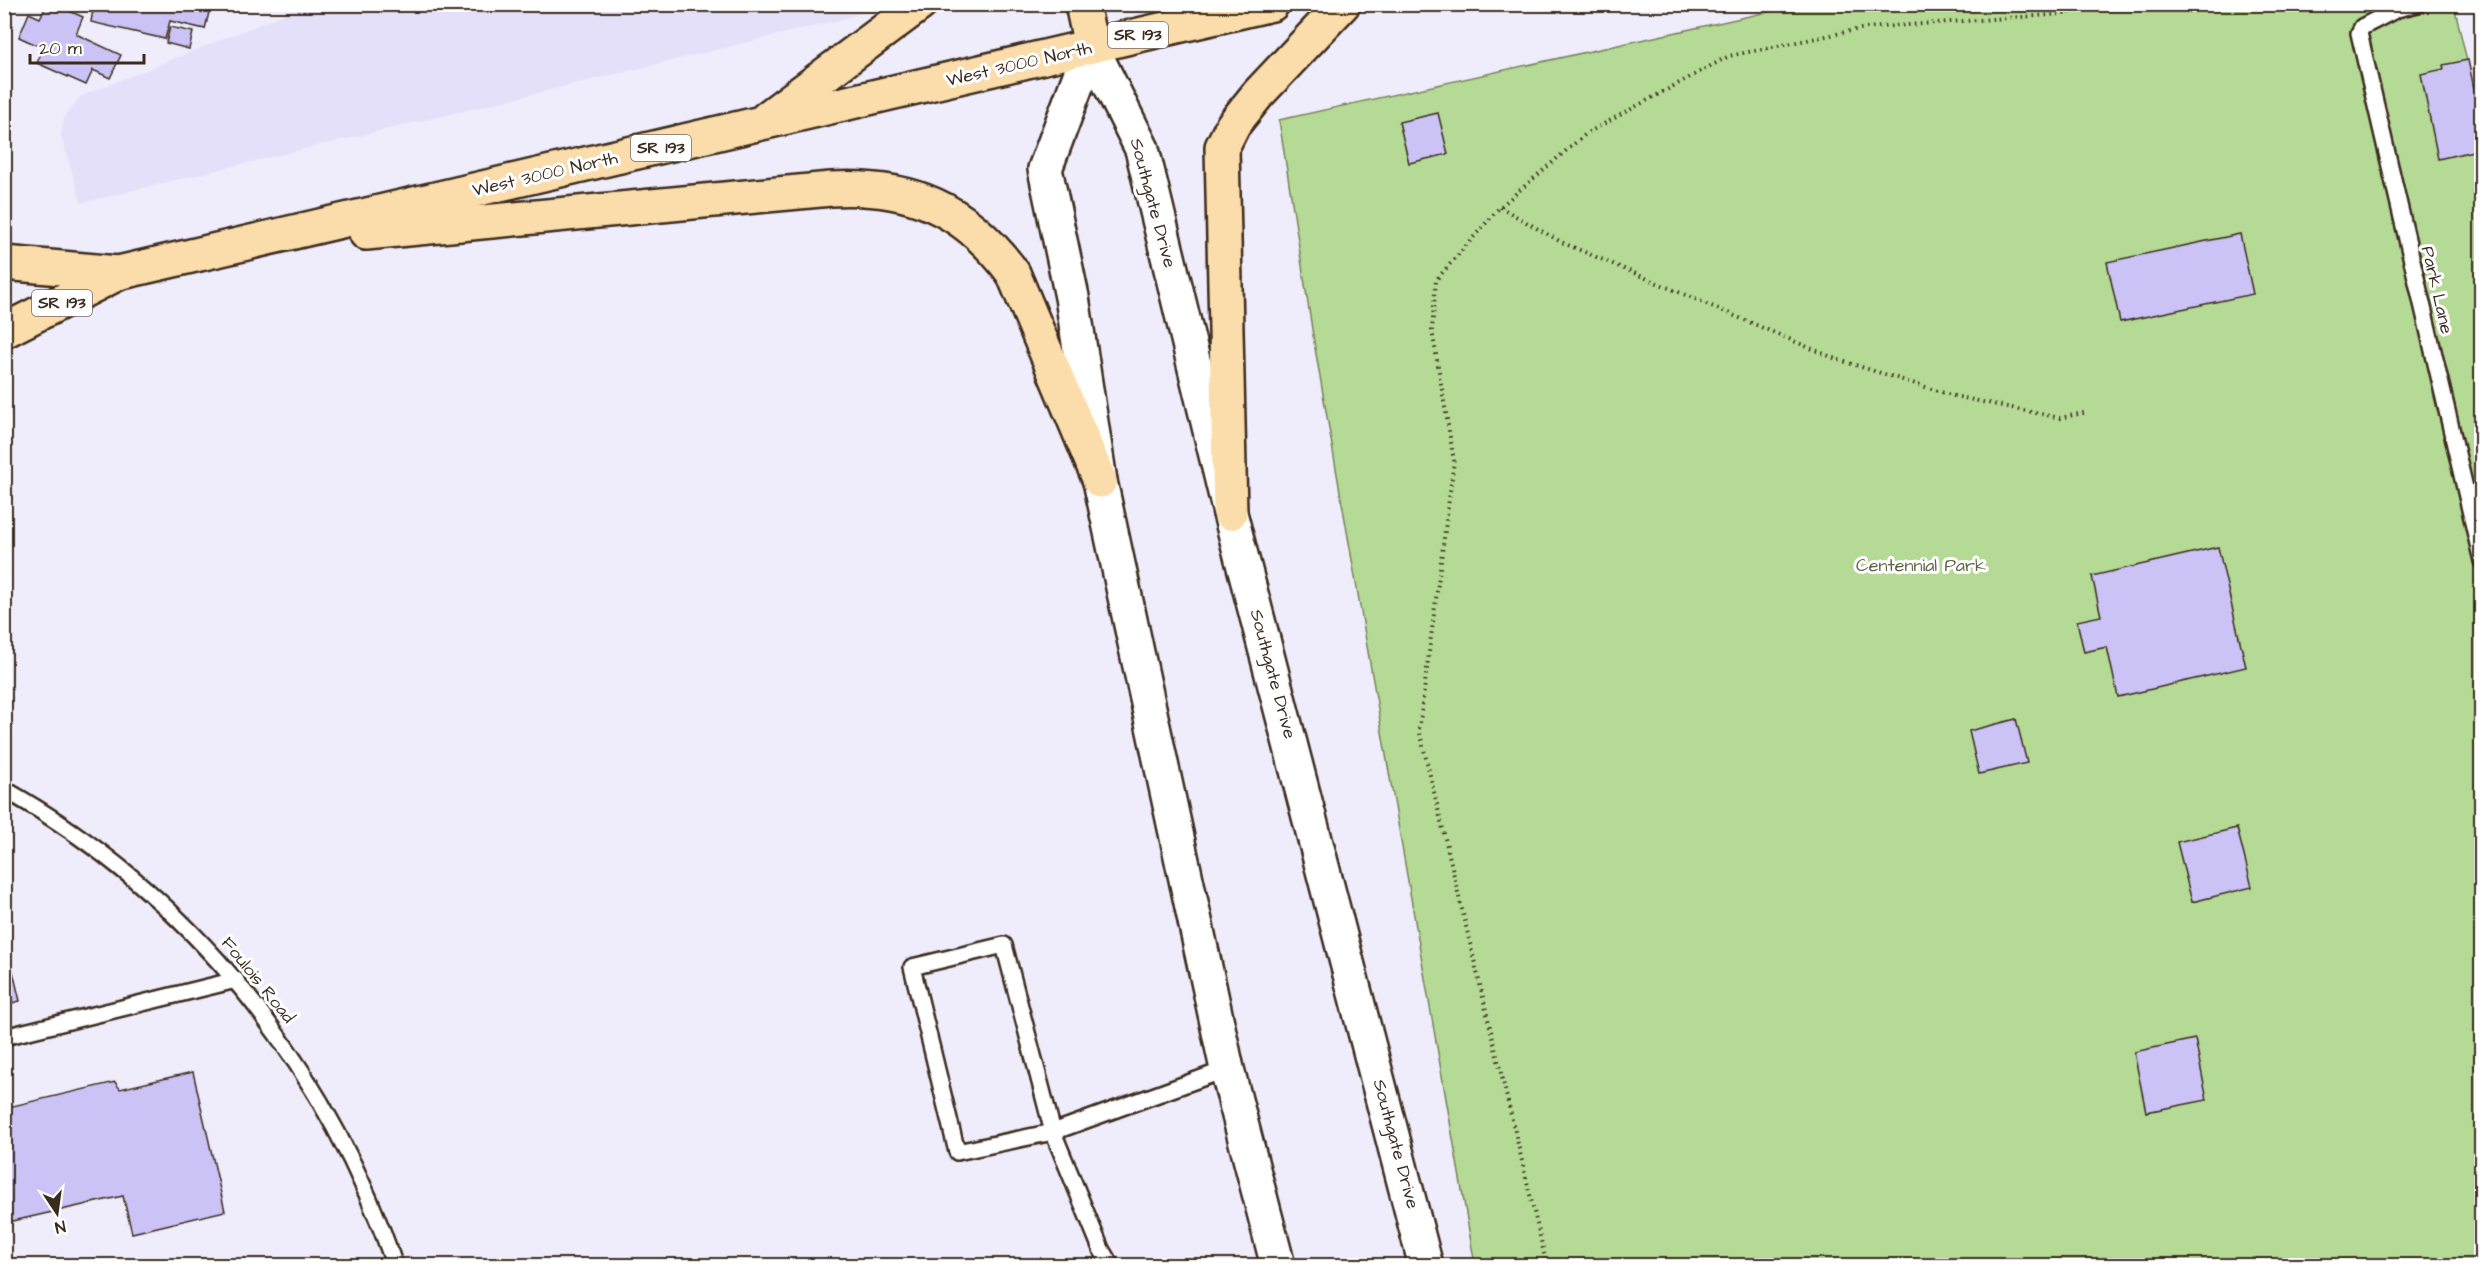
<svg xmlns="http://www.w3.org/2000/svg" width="2486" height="1270" font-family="'Architects Daughter',sans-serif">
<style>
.built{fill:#e4e0fa}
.green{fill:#b4da96;stroke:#78825a;stroke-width:1.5}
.building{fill:#cbc3f5;stroke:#3b2a1e;stroke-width:1.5}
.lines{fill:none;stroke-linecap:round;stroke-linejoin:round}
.lane-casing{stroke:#3b2a1e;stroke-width:20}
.secondary-casing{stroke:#3b2a1e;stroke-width:38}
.primary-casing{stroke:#3b2a1e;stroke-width:38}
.path{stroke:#3b2a1e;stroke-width:4;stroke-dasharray:1.5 4.5;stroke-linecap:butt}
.lane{stroke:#fff;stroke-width:15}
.secondary{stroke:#fff;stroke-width:33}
.primary{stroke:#fbddab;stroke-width:33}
.labels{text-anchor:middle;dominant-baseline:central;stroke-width:6;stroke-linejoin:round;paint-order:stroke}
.shield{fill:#fff;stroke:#766a62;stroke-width:1.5}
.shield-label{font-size:16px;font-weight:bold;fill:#3b2a1e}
.street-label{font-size:18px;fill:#3b2a1e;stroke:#fff}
.park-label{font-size:18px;fill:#5f5f42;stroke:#fff}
</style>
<rect width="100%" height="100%" fill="#efedfc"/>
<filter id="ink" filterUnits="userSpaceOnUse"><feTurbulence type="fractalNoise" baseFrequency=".0167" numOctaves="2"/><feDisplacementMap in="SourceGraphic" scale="12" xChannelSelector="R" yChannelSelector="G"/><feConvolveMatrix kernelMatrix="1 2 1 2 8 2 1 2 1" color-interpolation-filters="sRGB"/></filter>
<g filter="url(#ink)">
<!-- built -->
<path class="built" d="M307,5V4L882,5L840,20L81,203L61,135L65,115L81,96Z"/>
<!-- green -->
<path class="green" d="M1799,5H2454L2482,126L2481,1265H1475L1315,348L1279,120Z"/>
<!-- building -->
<g class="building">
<path d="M47,4H53L83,17L76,34L121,55L110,78L93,70L86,85L37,63L43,48L19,37L29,13L40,18Z"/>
<path d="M94,4L117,9L118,4H211L205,29L170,21L165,39L91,22Z"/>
<path d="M170,27L193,32L189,49L166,43Z"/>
<path d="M2468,60L2482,126V149L2438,159L2421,74L2444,69L2443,65Z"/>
<path d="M1438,113L1448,154L1409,163L1399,122Z"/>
<path d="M2240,234L2253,294L2120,322L2107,262Z"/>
<path d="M2218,547L2246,667L2118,697L2107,647L2084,652L2077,621L2101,616L2092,576Z"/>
<path d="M2016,719L2027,763L1979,774L1969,731Z"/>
<path d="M2237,828L2252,887L2192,902L2177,842Z"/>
<path d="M4,934L20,1001L4,1005Z"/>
<path d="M2195,1039L2207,1100L2146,1112L2134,1052Z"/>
<path d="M193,1072L225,1211L132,1233L123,1196L4,1223V1108L115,1082L120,1089Z"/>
</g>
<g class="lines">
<defs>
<g id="lane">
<path d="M2418,4L2397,9L2362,27L2359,33L2482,561"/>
<path d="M4,789C192,895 325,1063 395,1266"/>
<path d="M4,1037L236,980"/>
<path d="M1111,1266L1101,1249L1053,1132L1004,945L912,967L957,1152L1053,1132L1227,1069"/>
</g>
<g id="secondary">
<path d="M1091,46L1142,149L1230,513L1426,1266"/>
<path d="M1091,46L1045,169L1072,297L1100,481L1227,1069L1278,1266"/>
</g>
<g id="primary">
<path d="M1082,4L1091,46"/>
<path d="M767,118L920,4"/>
<path d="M366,233L831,189C911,185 965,208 1013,273L1100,481"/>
<path d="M4,263L118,273"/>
<path d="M4,331L118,273L1272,4"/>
<path d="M1230,513L1222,147L1233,125L1258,94L1343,4"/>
</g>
</defs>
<!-- lane casing -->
<use href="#lane" class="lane-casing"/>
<!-- secondary casing -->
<use href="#secondary" class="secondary-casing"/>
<!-- primary casing -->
<use href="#primary" class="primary-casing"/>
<!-- path -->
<g class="path">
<path d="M1500,207L1561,242L1836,359L1954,396L2060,418L2088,412"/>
<path d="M1547,1266L1419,729L1454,461L1432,330L1436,280L1500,207L1587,133L1729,56L1865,28L2064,14L2098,4"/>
</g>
<!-- lane -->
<use href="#lane" class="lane"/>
<!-- secondary -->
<use href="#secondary" class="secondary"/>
<!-- primary -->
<use href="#primary" class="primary"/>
</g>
</g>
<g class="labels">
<!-- shield labels -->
<g class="shield">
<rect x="1108" y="22" width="60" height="26" rx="4.5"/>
<rect x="631" y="135" width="60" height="26" rx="4.5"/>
<rect x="32" y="290" width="60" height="26" rx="4.5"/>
</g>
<g class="shield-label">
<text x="1138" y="35">SR 193</text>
<text x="661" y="148">SR 193</text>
<text x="62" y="303">SR 193</text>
</g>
<!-- street labels -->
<g class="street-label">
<text transform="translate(1019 64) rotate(-13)">West 3000 North</text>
<text transform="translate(545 174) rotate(-13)">West 3000 North</text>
<text transform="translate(1153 203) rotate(75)">Southgate Drive</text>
<text transform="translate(2437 290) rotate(77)">Park Lane</text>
<text transform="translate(1273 674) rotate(75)">Southgate Drive</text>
<text transform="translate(258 980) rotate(51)">Foulois Road</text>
<text transform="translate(1396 1144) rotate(75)">Southgate Drive</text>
</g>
<!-- park labels -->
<g class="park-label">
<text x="1921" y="565">Centennial Park</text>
</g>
</g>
<!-- margin -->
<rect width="2486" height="1270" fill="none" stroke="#fff" stroke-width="24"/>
<rect x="12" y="12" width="2462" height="1246" fill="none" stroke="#3b2a1e" stroke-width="2" filter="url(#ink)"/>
<!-- north arrow -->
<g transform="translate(57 1213) rotate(167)" stroke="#ffffff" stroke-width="4.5" paint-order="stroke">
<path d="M0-4.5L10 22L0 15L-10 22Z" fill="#3b2a1e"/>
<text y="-9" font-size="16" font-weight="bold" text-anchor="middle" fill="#3b2a1e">N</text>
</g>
<!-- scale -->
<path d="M30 54v9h114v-9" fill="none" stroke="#3b2a1e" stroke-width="3"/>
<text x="39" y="54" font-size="18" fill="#3b2a1e" stroke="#ffffff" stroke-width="4.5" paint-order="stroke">20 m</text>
</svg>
